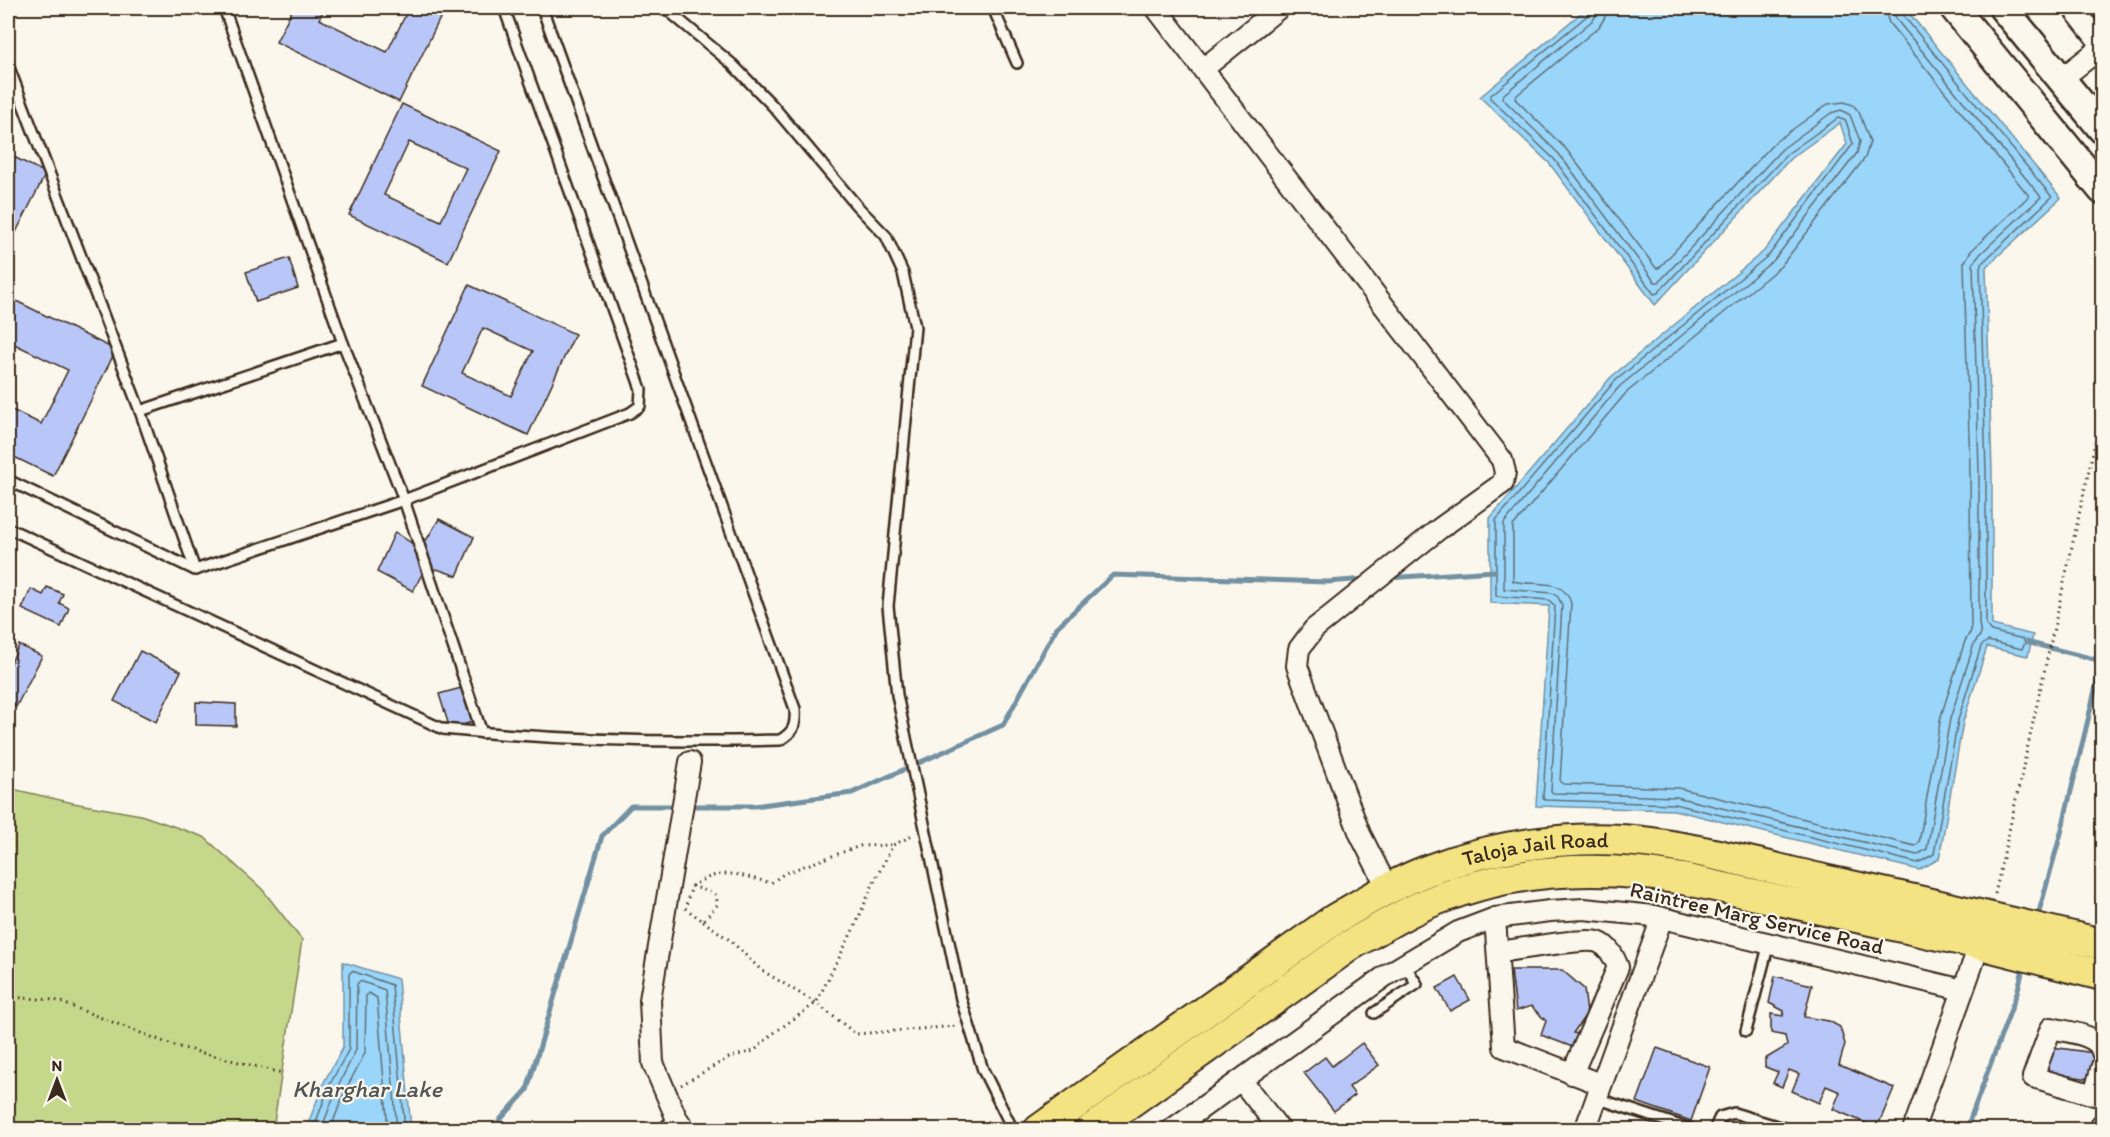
<svg xmlns="http://www.w3.org/2000/svg" width="2110" height="1137" font-family="Itim,sans-serif">
<style>
.green{fill:#c5d78b;stroke:#808054;stroke-width:1.5}
.water{fill:#99d6fa;stroke:#7391a2;stroke-width:1.5}
.lines{fill:none;stroke-linecap:round;stroke-linejoin:round}
.shore{stroke:#616f76;stroke-width:1.5}
.stream{stroke:#7391a2;stroke-width:5}
.building{fill:#b9c7f8;stroke:#3b2a1e;stroke-width:1.5;fill-rule:evenodd}
.lane-casing{stroke:#3b2a1e;stroke-width:14}
.street-casing{stroke:#3b2a1e;stroke-width:24}
.secondary-casing{stroke:#3b2a1e;stroke-width:32}
.primary-casing{stroke:#3b2a1e;stroke-width:34}
.path{stroke:#3b2a1e;stroke-width:3;stroke-dasharray:1.5 4.5;stroke-linecap:butt}
.lane{stroke:#fbf7ec;stroke-width:9}
.street{stroke:#fbf7ec;stroke-width:20}
.secondary{stroke:#fbf7ec;stroke-width:27}
.primary{stroke:#f4e382;stroke-width:30}
.labels{text-anchor:middle;dominant-baseline:central;stroke-width:4.5;stroke-linejoin:round;paint-order:stroke}
.street-label{font-size:22px;fill:#3b2a1e;stroke:#fbf7ec}
.water-label{font-size:24px;font-style:italic;fill:#525555;stroke:#fbf7ec}
</style>
<rect width="100%" height="100%" fill="#fbf7ec"/>
<filter id="ink" filterUnits="userSpaceOnUse"><feTurbulence type="fractalNoise" baseFrequency=".0167" numOctaves="2"/><feDisplacementMap in="SourceGraphic" scale="12" xChannelSelector="R" yChannelSelector="G"/><feConvolveMatrix kernelMatrix="1 2 1 2 8 2 1 2 1" color-interpolation-filters="sRGB"/></filter>
<g filter="url(#ink)">
<!-- green -->
<path class="green" d="M8,788L73,803L141,815L204,837L262,889L302,940L273,1129H8Z"/>
<!-- water -->
<g class="water">
<path d="M1587,8H1905L2061,198L1986,267L1992,472V625L2033,635L2028,656L1987,647L1963,722L1939,859L1919,870L1674,810L1536,806L1549,606L1490,603V518L1611,377L1764,251L1847,144L1840,123L1791,158L1655,305L1549,163L1480,97Z"/>
<path d="M343,962L398,979L411,1129H306L324,1082L343,1047Z"/>
</g>
<g class="lines">
<!-- shore -->
<g class="shore">
<path d="M1590,8L1588,15L1491,95L1490,98L1554,159L1654,294L1658,293L1787,154L1838,118L1846,121L1853,144L1769,255L1615,381L1496,520V596L1549,600L1555,606L1543,798L1545,800L1675,804L1918,863L1934,854L1958,720L1981,646L1988,641L2022,649L2025,643L2023,639L1991,631L1986,625V472L1980,267L1983,262L2052,197L1902,14L1901,8"/>
<path d="M1597,8V14L1593,20L1503,95L1502,98L1559,154L1655,282H1659L1782,149L1831,113L1841,110L1850,115L1860,141L1857,153L1774,260L1620,386L1504,523V589L1552,593L1558,597L1562,605L1551,791L1553,793L1676,797L1917,855L1927,849L1950,719L1974,644L1981,634L1979,624V472L1973,264L1977,257L2041,197L1896,19L1893,8"/>
<path d="M1606,8L1605,17L1599,27L1516,96L1515,99L1566,149L1656,268H1659L1775,142L1828,104L1844,102L1853,105L1859,112L1870,142L1865,158L1781,266L1626,393L1513,526V581C1534,587 1563,576 1571,603L1560,782L1563,784L1678,788L1915,846L1919,843L1941,716L1965,641L1971,631L1970,472L1964,263L1971,251L2029,196L1889,23L1884,8"/>
<path d="M313,1130L330,1084L349,1049V974L352,971L392,985L405,1130"/>
<path d="M321,1130L337,1088L356,1050L357,984L360,981L385,990L397,1130"/>
<path d="M330,1130L345,1091L365,1053L366,996L369,993L377,998L388,1130"/>
</g>
<!-- stream -->
<g class="stream">
<path d="M1387,578L1495,571"/>
<path d="M2026,642L2102,661"/>
<path d="M2039,912L2061,833L2102,661"/>
<path d="M491,1130L527,1090L602,836L631,806H754L852,793L1003,725L1057,627L1113,575L1328,582L1366,579"/>
<path d="M1966,1130L2017,993L2023,969"/>
</g>
</g>
<!-- building -->
<g class="building">
<path d="M293,8H325L319,19L387,52L409,8H445L399,102L276,42Z"/>
<path d="M402,104L501,151L448,262L349,215ZM409,142L466,168L441,221L384,195Z"/>
<path d="M8,154L46,173L8,248Z"/>
<path d="M289,258L298,288L256,302L246,272Z"/>
<path d="M469,285L575,334L528,435L422,386ZM483,328L533,351L511,396L462,373Z"/>
<path d="M8,297L116,350L53,476L8,454V408L41,424L68,370L8,341Z"/>
<path d="M439,519L474,537L457,576L437,569L422,574L413,591L377,572L395,532L413,544L420,543L427,539Z"/>
<path d="M47,587L63,594L59,603L69,608L61,627L22,609L31,589L43,595Z"/>
<path d="M19,645L42,656L16,707L8,702V669Z"/>
<path d="M140,651L181,671L156,722L114,701Z"/>
<path d="M465,687L475,721L450,729L439,694Z"/>
<path d="M196,702L236,704V726L196,725Z"/>
<path d="M1511,970H1562L1584,989L1587,1013L1573,1033L1579,1034L1575,1048L1541,1035L1546,1021L1531,1006L1516,1011Z"/>
<path d="M1775,976L1812,985L1804,1017L1829,1021L1840,1027L1845,1044L1839,1065L1894,1088L1877,1128L1833,1109L1840,1092L1826,1086L1819,1103L1792,1091L1799,1074L1789,1070L1782,1087L1773,1083L1778,1072L1765,1067V1059L1787,1046L1785,1036L1771,1033V1014L1783,1016L1784,1011L1769,1003Z"/>
<path d="M1457,977L1470,1000L1450,1011L1437,988Z"/>
<path d="M1362,1043L1379,1065L1349,1087L1355,1095L1334,1111L1304,1073L1325,1057L1332,1066Z"/>
<path d="M2045,1046L2101,1054L2097,1080L2041,1072Z"/>
<path d="M1657,1048L1710,1067L1691,1121L1637,1102Z"/>
</g>
<g class="lines">
<defs>
<g id="lane">
<path d="M224,8L343,343L404,500L482,733"/>
<path d="M665,8L732,64L773,106L857,206L886,236L903,273L915,327L888,606L897,695L961,999L983,1070L1013,1130"/>
<path d="M993,8L1017,63"/>
<path d="M8,65L140,411L195,570"/>
<path d="M140,411L343,343"/>
<path d="M8,480L195,570L404,500L630,413L640,406L641,389L504,8"/>
<path d="M8,528L443,729C555,740 668,743 780,740C794,732 796,725 795,709L542,8"/>
<path d="M1374,1013L1417,984L1404,964"/>
<path d="M1746,1031L1769,943"/>
<path d="M1596,1098L1693,1130"/>
<path d="M661,1130L676,1117"/>
<path d="M1714,1130L1720,1117L1734,1113L1790,1130"/>
</g>
<g id="street">
<path d="M1156,8L1502,460L1505,472L1503,483L1439,529L1314,629L1299,649L1297,666L1360,834L1388,889"/>
<path d="M2073,8L2102,45"/>
<path d="M1203,69L1279,8"/>
<path d="M2061,79L2102,47"/>
<path d="M1495,918L1504,1047L1600,1084"/>
<path d="M1498,952C1516,950 1585,937 1598,942C1609,946 1614,957 1618,967L1572,1074"/>
<path d="M2102,1052C2099,1034 2067,1032 2051,1028L2033,1077L2094,1095L2102,1066"/>
<path d="M1241,1080L1280,1130"/>
<path d="M685,1130L676,1117L653,1063L650,1000L690,762"/>
<path d="M1171,1130L1388,974L1458,932L1495,918L1550,911L1584,909L1654,916L1963,990"/>
<path d="M1585,1130L1662,918"/>
<path d="M1913,1130L1983,935"/>
<path d="M2101,1130L2102,1124"/>
</g>
<g id="secondary">
<path d="M1954,8L2102,190"/>
<path d="M2003,8L2102,129"/>
</g>
<g id="primary">
<path id="s1" d="M1039,1130L1332,921C1364,902 1395,883 1429,870C1497,844 1579,833 1652,843C1710,851 1767,867 1824,880C1917,900 2010,922 2102,944"/>
<path d="M1091,1130L1349,946C1378,929 1407,911 1438,899C1516,868 1601,865 1683,879L1980,944L2102,975"/>
</g>
</defs>
<!-- lane casing -->
<use href="#lane" class="lane-casing"/>
<!-- street casing -->
<use href="#street" class="street-casing"/>
<!-- secondary casing -->
<use href="#secondary" class="secondary-casing"/>
<!-- primary casing -->
<use href="#primary" class="primary-casing"/>
<!-- path -->
<g class="path">
<path d="M692,886L715,894L718,904L703,921L685,908L692,886C723,866 738,875 771,883L785,873L860,846L893,845"/>
<path d="M1995,894L2102,411"/>
<path d="M703,921L731,941L761,970L816,1003L856,1034L957,1026"/>
<path d="M8,997L55,1000L175,1046L282,1073"/>
<path d="M681,1085L730,1057L754,1051L771,1035L816,1003L856,924L873,884L893,845L914,835"/>
</g>
<!-- lane -->
<use href="#lane" class="lane"/>
<!-- street -->
<use href="#street" class="street"/>
<!-- secondary -->
<use href="#secondary" class="secondary"/>
<!-- primary -->
<use href="#primary" class="primary"/>
</g>
</g>
<g class="labels">
<!-- street labels -->
<g class="street-label">
<text stroke="none"><textPath href="#s1" startOffset="579">Taloja Jail Road</textPath></text>
<text transform="translate(1757 918) rotate(13)">Raintree Marg Service Road</text>
</g>
<!-- water labels -->
<g class="water-label">
<text x="367" y="1088">Kharghar Lake</text>
</g>
</g>
<!-- margin -->
<rect width="2110" height="1137" fill="none" stroke="#fbf7ec" stroke-width="30"/>
<rect x="15" y="15" width="2080" height="1107" fill="none" stroke="#3b2a1e" stroke-width="2" filter="url(#ink)"/>
<!-- north arrow -->
<g transform="translate(57 1080)" stroke="#fbf7ec" stroke-width="4.5" paint-order="stroke">
<path d="M0-4.5L10 22L0 15L-10 22Z" fill="#3b2a1e"/>
<text y="-9" font-size="16" font-weight="bold" text-anchor="middle" fill="#3b2a1e">N</text>
</g>
</svg>
